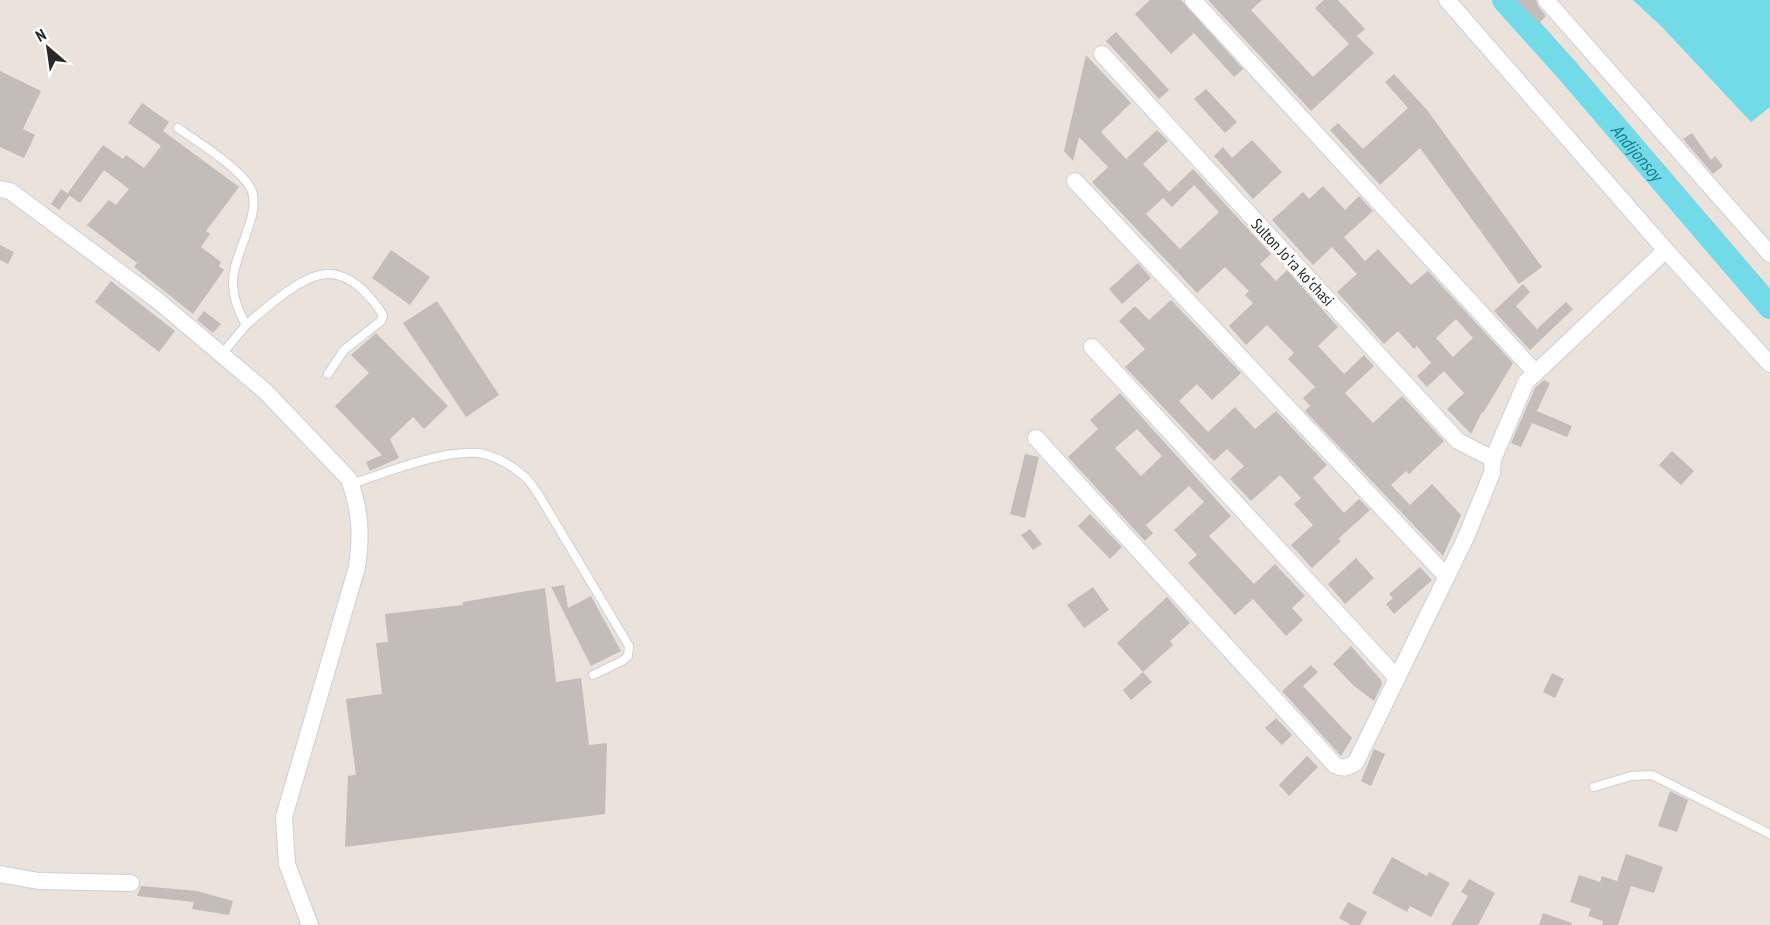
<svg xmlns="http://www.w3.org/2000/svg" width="1770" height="925" font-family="'PT Sans Narrow',sans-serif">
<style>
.water{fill:#73dbe8}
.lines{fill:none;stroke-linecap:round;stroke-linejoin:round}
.river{stroke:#73dbe8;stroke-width:24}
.building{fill:#c3bcb8;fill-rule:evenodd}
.service-casing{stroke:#cad0db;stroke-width:10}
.minor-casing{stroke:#cad0db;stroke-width:18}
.service{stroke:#fff;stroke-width:8}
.minor{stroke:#fff;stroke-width:16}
.labels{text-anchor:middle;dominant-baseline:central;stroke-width:6;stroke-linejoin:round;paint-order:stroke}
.street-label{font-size:16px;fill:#292929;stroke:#fff}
.water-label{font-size:18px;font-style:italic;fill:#147a93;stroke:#fff}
</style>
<rect width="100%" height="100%" fill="#ebe2dc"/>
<!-- water -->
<path class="water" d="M1633,0H1770V107L1751,122L1661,26Z"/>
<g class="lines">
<!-- river -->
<path class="river" id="s1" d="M1504,0L1567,70L1770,307"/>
</g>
<!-- building -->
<g class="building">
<path d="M1150,0H1181L1243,69L1234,77L1194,33L1171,54L1135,14Z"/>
<path d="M1208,0H1262L1251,10L1313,77L1349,44L1315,8L1324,0H1338L1365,29L1357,36L1374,53L1311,111Z"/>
<path d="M1517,0H1536L1538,6L1546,16L1539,23Z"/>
<path d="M1116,32L1169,90L1159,99L1106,41Z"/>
<path d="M1086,55L1131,103L1101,132L1126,159L1157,130L1168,141L1143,164L1169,192L1193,169L1271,254L1260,264L1276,281L1287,270L1338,327L1318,346L1344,374L1364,355L1374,366L1345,393L1373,423L1402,396L1444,441L1409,474L1406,471L1391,485L1410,505L1432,484L1461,515L1443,556L1305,411L1310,406L1303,398L1315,387L1288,359L1294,353L1267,325L1246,345L1229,326L1253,303L1245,295L1249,291L1225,267L1197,293L1092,182L1108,167L1079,137L1073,161L1064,151ZM1194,185L1219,212L1180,249L1146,214L1163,198L1172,207Z"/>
<path d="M0,71L41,91L23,129L35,135L24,158L0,147Z"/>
<path d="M1394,74L1427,110L1542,267L1519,284L1420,148L1380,185L1330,130L1338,123L1363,149L1408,108L1385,82Z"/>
<path d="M1206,89L1237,122L1225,133L1194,99Z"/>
<path d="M142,103L169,122L163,131L239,187L206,231L210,234L201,247L221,262L219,266L224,270L193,314L134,267L137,263L87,225L109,200L116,205L129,189L104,170L80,203L67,194L103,145L123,159L126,155L144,168L161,146L128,123Z"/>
<path d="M1692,133L1711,160L1715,156L1723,166L1713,174L1683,139Z"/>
<path d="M1252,140L1282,172L1253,199L1214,156L1223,147L1232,158Z"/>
<path d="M1323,186L1345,210L1359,196L1373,211L1344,237L1365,261L1378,249L1411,285L1428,271L1513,363L1483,413L1482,412L1471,434L1447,409L1464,393L1444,371L1427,387L1417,376L1431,363L1417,346L1414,349L1398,331L1384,344L1337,292L1357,274L1332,247L1313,265L1272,220L1303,192L1309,199ZM1456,319L1473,338L1453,357L1436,338Z"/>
<path d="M61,189L70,195L59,210L51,204Z"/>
<path d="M0,245L14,252L8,264L0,260Z"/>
<path d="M391,250L430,277L410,305L372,278Z"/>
<path d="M1138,263L1151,278L1122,304L1109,289Z"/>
<path d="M111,281L175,331L159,352L95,302Z"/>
<path d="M1523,284L1530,292L1516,306L1537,329L1566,302L1573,309L1530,350L1494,311Z"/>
<path d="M1171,300L1241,373L1212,400L1197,384L1179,401L1208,432L1235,407L1255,429L1276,411L1327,465L1313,478L1344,513L1359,499L1370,510L1338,539L1341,541L1312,568L1291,545L1313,525L1294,504L1301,498L1280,475L1251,501L1230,479L1244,466L1227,449L1214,461L1125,367L1145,349L1119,321L1135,306L1149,320Z"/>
<path d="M437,301L499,395L466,417L403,323Z"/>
<path d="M204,311L221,324L213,333L197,320Z"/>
<path d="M376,333L448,406L424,429L413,417L390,439L399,458L370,471L366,462L382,455L335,406L369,373L351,355Z"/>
<path d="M1544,380L1550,383L1537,411L1572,426L1567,437L1532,423L1521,447L1511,443L1535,388Z"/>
<path d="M1120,393L1231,516L1209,536L1254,584L1275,564L1305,596L1292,608L1303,620L1286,636L1253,599L1235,615L1188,563L1197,555L1174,530L1204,502L1189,486L1146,525L1153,533L1145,541L1068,457L1098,429L1090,420ZM1137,429L1162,456L1141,476L1115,448Z"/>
<path d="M1672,451L1694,471L1681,485L1659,465Z"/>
<path d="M1025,454L1039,457L1025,518L1010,514Z"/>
<path d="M1090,514L1122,547L1110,559L1078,526Z"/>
<path d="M1030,529L1042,544L1033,550L1021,535Z"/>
<path d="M1356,558L1374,578L1345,604L1328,584Z"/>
<path d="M1420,567L1432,580L1394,614L1386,604L1393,598L1389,594Z"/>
<path d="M564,585L568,608L591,596L621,651L591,666L551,587Z"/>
<path d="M1093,587L1109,610L1084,628L1067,605Z"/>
<path d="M545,588L556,682L581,678L589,745L607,743L605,814L345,847L348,776L356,775L346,699L382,694L376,643L388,642L385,614L463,605V602Z"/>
<path d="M1167,597L1190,623L1170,641L1173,645L1143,672L1117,643Z"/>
<path d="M1351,646L1381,680L1382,684L1374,701L1354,686L1333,664Z"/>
<path d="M1311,665L1318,672L1303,686L1352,738L1341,756L1282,691Z"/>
<path d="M1143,672L1152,682L1131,700L1123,690Z"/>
<path d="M1552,673L1564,679L1555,698L1543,692Z"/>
<path d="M1276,718L1292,735L1282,745L1265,728Z"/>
<path d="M1374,749L1385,754L1371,786L1361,781Z"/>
<path d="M1307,756L1318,767L1289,796L1279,785Z"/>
<path d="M1670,791L1688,800L1677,832L1658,826Z"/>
<path d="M1626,854L1663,867L1654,893L1631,886L1618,925H1602L1603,921L1588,916L1591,909L1570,902L1579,875L1600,882L1602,876L1617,881Z"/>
<path d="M1392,857L1427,876L1429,872L1450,883L1431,917L1410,906L1407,912L1372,893Z"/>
<path d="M1469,879L1495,893L1478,925H1451L1468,896L1461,892Z"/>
<path d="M141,886L197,891L233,901L229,915L192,909L194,902L137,896Z"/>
<path d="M1348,902L1367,912L1360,925H1351L1339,918Z"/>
<path d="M1543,913L1572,923V925H1539Z"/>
</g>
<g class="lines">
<defs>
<g id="service">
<path d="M178,128C199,143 237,166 250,187C264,211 233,254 233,281C233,298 238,310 246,325L222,354"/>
<path d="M246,325C265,309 303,273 329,274C342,274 354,282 363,290C370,298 379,306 383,316L381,321L344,350L328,374"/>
<path d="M351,484C387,473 440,450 478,453C495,455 515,467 527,479C533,485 538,494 543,502L629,646L628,656L622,661L593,675"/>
<path d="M1594,787L1631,776L1652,775L1770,834"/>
</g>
<g id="minor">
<path d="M1193,0L1536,373"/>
<path d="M1447,0L1670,255L1770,364"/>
<path d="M1546,0L1770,254"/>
<path d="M1102,54L1458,441L1493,459"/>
<path d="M1075,181L1447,577"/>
<path d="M0,189L10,191L157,300L265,391L349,479C360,509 362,534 357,567L284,817L287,864L310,925"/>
<path d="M1092,347L1397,678"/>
<path d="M1036,438L1335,765C1343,769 1348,768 1356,762L1466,537L1492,473L1493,459L1526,382L1666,250"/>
<path d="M0,874L39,881L131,883"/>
</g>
</defs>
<!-- service casing -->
<use href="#service" class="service-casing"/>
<!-- minor casing -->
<use href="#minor" class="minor-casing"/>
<!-- service -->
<use href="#service" class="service"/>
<!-- minor -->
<use href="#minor" class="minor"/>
</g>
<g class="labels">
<!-- street labels -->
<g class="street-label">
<text transform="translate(1293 262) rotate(47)">Sulton Joʻra koʻchasi</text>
</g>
<!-- water labels -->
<g class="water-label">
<text stroke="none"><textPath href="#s1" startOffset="202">Andijonsoy</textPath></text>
</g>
</g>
<!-- north arrow -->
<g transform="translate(48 48) rotate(331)" stroke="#ffffff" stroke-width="4.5" paint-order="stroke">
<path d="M0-4.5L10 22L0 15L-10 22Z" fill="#292929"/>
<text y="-9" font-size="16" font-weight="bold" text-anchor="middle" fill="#292929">N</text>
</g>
</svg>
